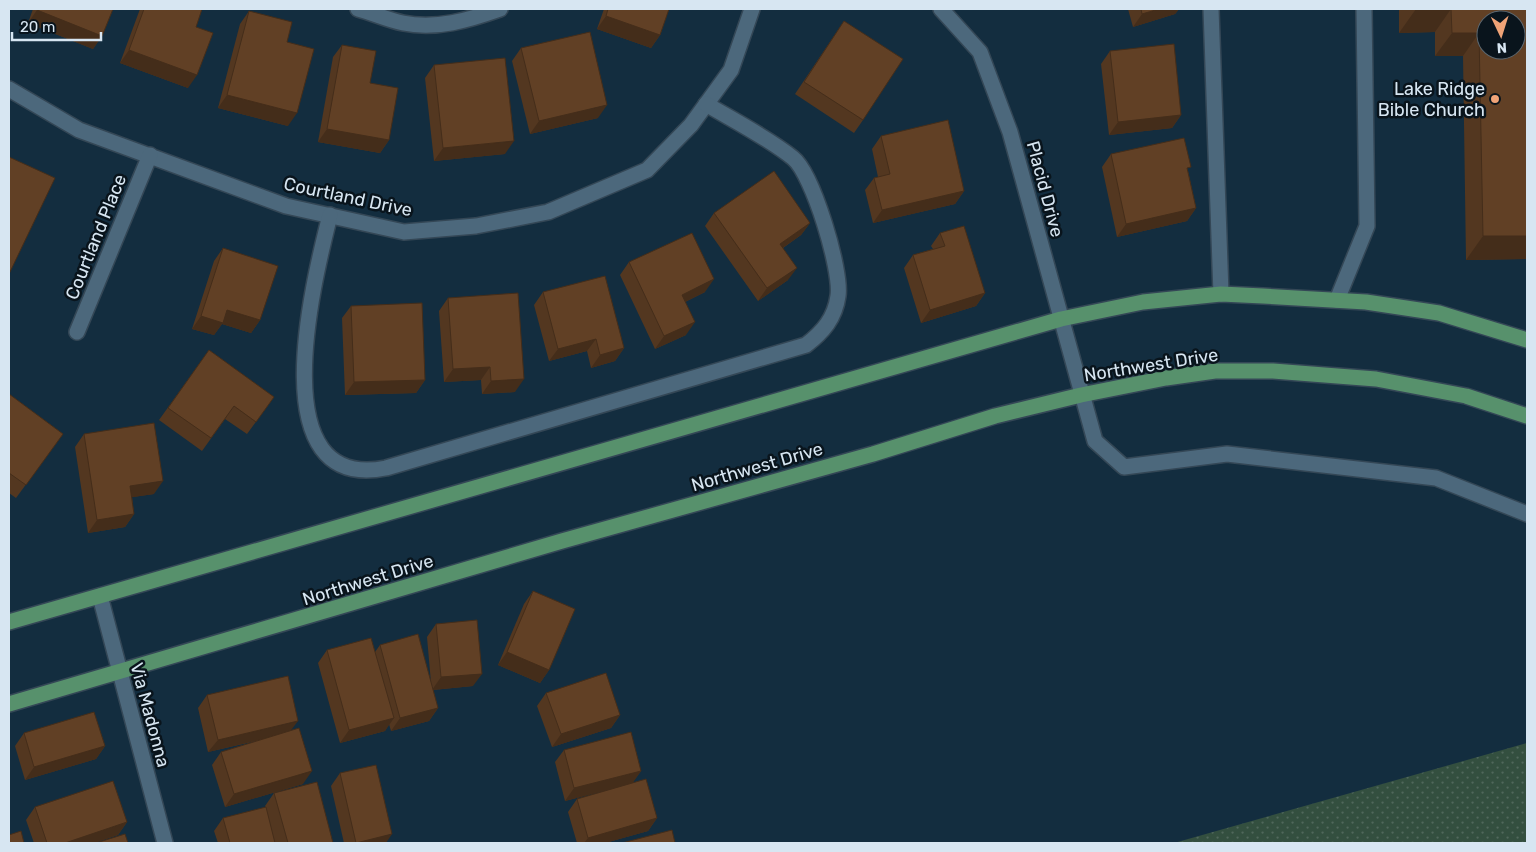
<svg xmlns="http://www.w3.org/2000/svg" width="1536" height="852" font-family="Rubik,sans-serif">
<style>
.park{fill:url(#park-dots)}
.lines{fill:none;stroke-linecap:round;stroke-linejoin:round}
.minor-casing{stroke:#344756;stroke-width:18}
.major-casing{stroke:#344756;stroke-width:18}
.minor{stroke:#4c687c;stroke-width:15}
.major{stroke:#57916c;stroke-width:15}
.wall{fill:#533720}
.shaded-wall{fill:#442d1a}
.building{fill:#614025;stroke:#442d1a;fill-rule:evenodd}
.poi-dot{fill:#efa377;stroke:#09141c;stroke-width:2}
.labels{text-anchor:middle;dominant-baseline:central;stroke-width:5;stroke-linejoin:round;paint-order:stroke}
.poi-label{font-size:18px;fill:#d7e6f2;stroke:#09141c;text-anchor:end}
.street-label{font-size:18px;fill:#d7e6f2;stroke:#09141c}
</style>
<defs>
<pattern id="park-dots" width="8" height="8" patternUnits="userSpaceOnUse" patternTransform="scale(1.25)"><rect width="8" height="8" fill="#334f3f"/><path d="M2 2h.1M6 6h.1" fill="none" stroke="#50685b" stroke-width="1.8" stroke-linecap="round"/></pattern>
</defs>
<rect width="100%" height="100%" fill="#132d3f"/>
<!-- park -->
<path class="park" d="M1527,743V843H1174Z"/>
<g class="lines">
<defs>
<g id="minor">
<path d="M358,9C373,13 388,20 403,23C436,30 469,20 500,9"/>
<path d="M941,9L980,52L1010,132L1095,441L1124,467L1227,454L1436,478L1527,514"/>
<path d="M1211,9L1221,294"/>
<path d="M9,89L79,130L286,206L404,232L476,226L548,212L647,170L691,125L731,70L752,9"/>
<path d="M330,215C314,279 259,493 386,468L806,345C823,332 835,318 838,296C842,271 813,174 793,158C770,139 733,120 706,104"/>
<path d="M1337,300L1367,226L1364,9"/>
<path d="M77,332L150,155"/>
<path d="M100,596L165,843"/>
</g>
<g id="major">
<path d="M9,622L1061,319L1143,302L1221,294L1263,296L1366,302L1439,313L1527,340"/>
<path d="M9,704L562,541L873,454L995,416L1081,395L1166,378L1215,371H1273L1376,379L1466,396L1527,416"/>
</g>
</defs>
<!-- minor casing -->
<use href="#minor" class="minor-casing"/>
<!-- major casing -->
<use href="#major" class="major-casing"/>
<!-- minor -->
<use href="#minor" class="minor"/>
<!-- major -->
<use href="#major" class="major"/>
</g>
<!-- wall -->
<g class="wall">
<path d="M33,9H113L102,36L93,49L28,23Z"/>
<path d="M140,9H202L196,27L188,88L120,63Z"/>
<path d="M604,9H669L660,35L651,48L597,29Z"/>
<path d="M1128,9H1179L1175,14L1133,27Z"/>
<path d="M1399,9H1527V259L1466,260L1463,56H1435V32L1399,33Z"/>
<path d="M249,11L287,42L288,126L218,108L240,24Z"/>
<path d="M844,21L863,120L854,133L795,94Z"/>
<path d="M342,45L389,140L380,153L318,142L333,57Z"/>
<path d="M521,48L598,118L530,134L512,61Z"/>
<path d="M1110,51L1181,115L1172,128L1109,135L1101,64Z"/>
<path d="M434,65L505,154L434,161L425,78Z"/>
<path d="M881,136L964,191L955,204L873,223L865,190L874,178L878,177L872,149Z"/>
<path d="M1111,154L1188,171L1196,208L1187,221L1117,237L1102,167Z"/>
<path d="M714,213L810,223L801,235L783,248L788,280L758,301L705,226Z"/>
<path d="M940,233L985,293L976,306L921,323L904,268L913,255L933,249L931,246Z"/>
<path d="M223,248L260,320L251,333L222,324L214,335L192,329L214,261Z"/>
<path d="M629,262L705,292L685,302L686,335L655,349L620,275Z"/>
<path d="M543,292L624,348L615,361L591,368L587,351L549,361L534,305Z"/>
<path d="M448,298L515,392L482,394L481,380L444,382L439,311Z"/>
<path d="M351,306L425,380L416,393L345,395L342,318Z"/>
<path d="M209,350L274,397L247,434L225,419L202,451L159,420Z"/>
<path d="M9,394L63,434L16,498L9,493Z"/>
<path d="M84,434L154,494L132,497L134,514L125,527L88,533L75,447Z"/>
<path d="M533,591L549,670L540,683L498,665L524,604Z"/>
<path d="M436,624L473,686L433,690L438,708L429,721L391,731L389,724L385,731L340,743L318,663L327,650L375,652L380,645L431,683L427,637Z"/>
<path d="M546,693L620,715L611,728L552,747L537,706Z"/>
<path d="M207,695L291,731L303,784L225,807L212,765L221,752L256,741L208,752L198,708Z"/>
<path d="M24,733L105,746L96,759L25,780L15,746Z"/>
<path d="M564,750L641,771L632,783L657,818L648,831L605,843H577L568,812L577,799L618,787L565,801L555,762Z"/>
<path d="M340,773L386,843H344L331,786Z"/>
<path d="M274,793L333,843H218L214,831L223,818L266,808L265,806Z"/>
<path d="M35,807L127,822L118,835L94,843H34L26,820Z"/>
</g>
<!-- shaded-wall -->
<g class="shaded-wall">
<path d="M1159,9H1179L1175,14L1133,27L1142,14Z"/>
<path d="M1416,9H1451L1435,32L1399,33Z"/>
<path d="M37,10L102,36L93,49L28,23Z"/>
<path d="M606,16L660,35L651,48L597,29Z"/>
<path d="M1452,33H1479L1463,56H1435Z"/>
<path d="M129,50L197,75L188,88L120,63Z"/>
<path d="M227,95L297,113L288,126L218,108Z"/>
<path d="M607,105L598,118L530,134L539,121Z"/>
<path d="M1181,115L1172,128L1109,135L1118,122Z"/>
<path d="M327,129L389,140L380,153L318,142Z"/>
<path d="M514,141L505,154L434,161L443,148Z"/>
<path d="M964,191L955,204L873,223L882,210Z"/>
<path d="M1196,208L1187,221L1117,237L1126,224Z"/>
<path d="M810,223L801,235L771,256L780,244Z"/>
<path d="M1483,236H1527V259L1466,260Z"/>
<path d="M797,268L788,280L758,301L767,288Z"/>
<path d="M714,279L705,292L673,308L682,295Z"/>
<path d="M985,293L976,306L921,323L930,310Z"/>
<path d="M227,310L260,320L251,333L222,324L214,335L192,329L201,316Z"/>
<path d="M695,322L686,335L655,349L664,336Z"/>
<path d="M596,339L587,351L549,361L558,349Z"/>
<path d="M624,348L615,361L591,368L600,355Z"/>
<path d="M490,367L481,380L444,382L453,369Z"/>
<path d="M524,379L515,392L482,394L491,381Z"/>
<path d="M425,380L416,393L345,395L354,382Z"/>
<path d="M163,481L154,494L121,499L130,486Z"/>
<path d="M134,514L125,527L88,533L97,520Z"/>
<path d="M507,652L549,670L540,683L498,665Z"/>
<path d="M482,674L473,686L432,690L441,677Z"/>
<path d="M438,708L429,721L391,731L400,718Z"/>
<path d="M620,715L611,728L552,747L561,734Z"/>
<path d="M394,718L385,731L340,743L349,730Z"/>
<path d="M298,721L289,733L208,752L218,740Z"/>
<path d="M105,746L96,759L25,780L34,767Z"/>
<path d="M312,771L303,784L225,807L234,794Z"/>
<path d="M641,771L632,784L565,801L574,788Z"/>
<path d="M657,818L648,831L605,843H584L588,838Z"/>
<path d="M127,822L118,835L94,843H65Z"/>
<path d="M392,834L386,843H356Z"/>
</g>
<!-- building -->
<g class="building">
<path d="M37,9H113L102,36L37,10Z"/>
<path d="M144,9H202L196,27L213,33L197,75L129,50Z"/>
<path d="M608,9H669L660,35L606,16Z"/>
<path d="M1141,9H1159L1142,14Z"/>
<path d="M1416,9H1527V236H1483L1479,33H1452L1451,9ZM1486,20H1516V50H1486Z"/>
<path d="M249,11L292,22L287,42L314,49L297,113L227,95Z"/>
<path d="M844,21L903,59L863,120L804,82Z"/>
<path d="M590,32L607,105L539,121L521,48Z"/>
<path d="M1174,44L1181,115L1118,122L1110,51Z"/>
<path d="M342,45L376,51L370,83L398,88L389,140L327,129Z"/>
<path d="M505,58L514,141L443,148L434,65Z"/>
<path d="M948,120L964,191L882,210L874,178L890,174L881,136Z"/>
<path d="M1184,138L1191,167L1187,168L1196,208L1126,224L1111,154Z"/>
<path d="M9,157L55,178L9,274Z"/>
<path d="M774,171L810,223L780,244L797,268L767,288L714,213Z"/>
<path d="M964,226L985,293L930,310L913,255L945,246L940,233Z"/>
<path d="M692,233L714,279L682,295L695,322L664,336L629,262Z"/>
<path d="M223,248L278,266L260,320L227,310L223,323L201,316Z"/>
<path d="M605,276L624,348L600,355L596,339L558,349L543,292Z"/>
<path d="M518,293L524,379L491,381L490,367L453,369L448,298Z"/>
<path d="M422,303L425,380L354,382L351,306Z"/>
<path d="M209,350L274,397L256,422L234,406L211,438L168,408Z"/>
<path d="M9,394L63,434L26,485L9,473Z"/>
<path d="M154,423L163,481L130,486L134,514L97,520L84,434Z"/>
<path d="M533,591L575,609L549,670L507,652Z"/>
<path d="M477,620L482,674L441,677L436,624Z"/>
<path d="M418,634L438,708L400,718L380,645Z"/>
<path d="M371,638L394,718L349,730L327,650Z"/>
<path d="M606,673L620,715L561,734L546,693Z"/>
<path d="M288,676L298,721L218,740L207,695Z"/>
<path d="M94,712L105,746L34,767L24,733Z"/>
<path d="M299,728L312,771L234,794L221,752Z"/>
<path d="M631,732L641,771L574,788L564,750Z"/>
<path d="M376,765L392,834L356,843L340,773Z"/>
<path d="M646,779L657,818L588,838L577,799Z"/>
<path d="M113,781L127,822L65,843H47L35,807Z"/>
<path d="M317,782L333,843H288L274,793Z"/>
<path d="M266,807L275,843H230L223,818Z"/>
<path d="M672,830L675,843H622Z"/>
<path d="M21,831L24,843H9V835Z"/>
<path d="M125,834L128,843H96Z"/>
</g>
<!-- markers -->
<circle class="poi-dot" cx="1495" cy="99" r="5"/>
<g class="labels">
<!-- poi labels -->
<g class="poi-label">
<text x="1485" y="89">Lake Ridge<tspan x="1485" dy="21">Bible Church</tspan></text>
</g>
<!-- street labels -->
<g class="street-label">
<text transform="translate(1045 189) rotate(75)">Placid Drive</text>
<text transform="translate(348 197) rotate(12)">Courtland Drive</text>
<text transform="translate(96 237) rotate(-68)">Courtland Place</text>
<text transform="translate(1151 365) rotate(-9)">Northwest Drive</text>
<text transform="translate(757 467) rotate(-16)">Northwest Drive</text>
<text transform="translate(368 580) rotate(-17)">Northwest Drive</text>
<text transform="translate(150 715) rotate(75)">Via Madonna</text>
</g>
</g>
<!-- border -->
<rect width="1536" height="852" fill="none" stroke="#d7e6f2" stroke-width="20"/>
<!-- north arrow -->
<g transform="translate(1501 35) rotate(176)"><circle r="24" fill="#09141c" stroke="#5b6872"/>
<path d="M0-4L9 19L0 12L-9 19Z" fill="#efa377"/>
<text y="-8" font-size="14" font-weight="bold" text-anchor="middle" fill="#d7e6f2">N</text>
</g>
<!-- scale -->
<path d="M12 32v8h89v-8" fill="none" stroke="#d7e6f2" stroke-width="2.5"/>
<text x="20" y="32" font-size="15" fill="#d7e6f2" stroke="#09141c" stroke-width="4" paint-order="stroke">20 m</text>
</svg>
